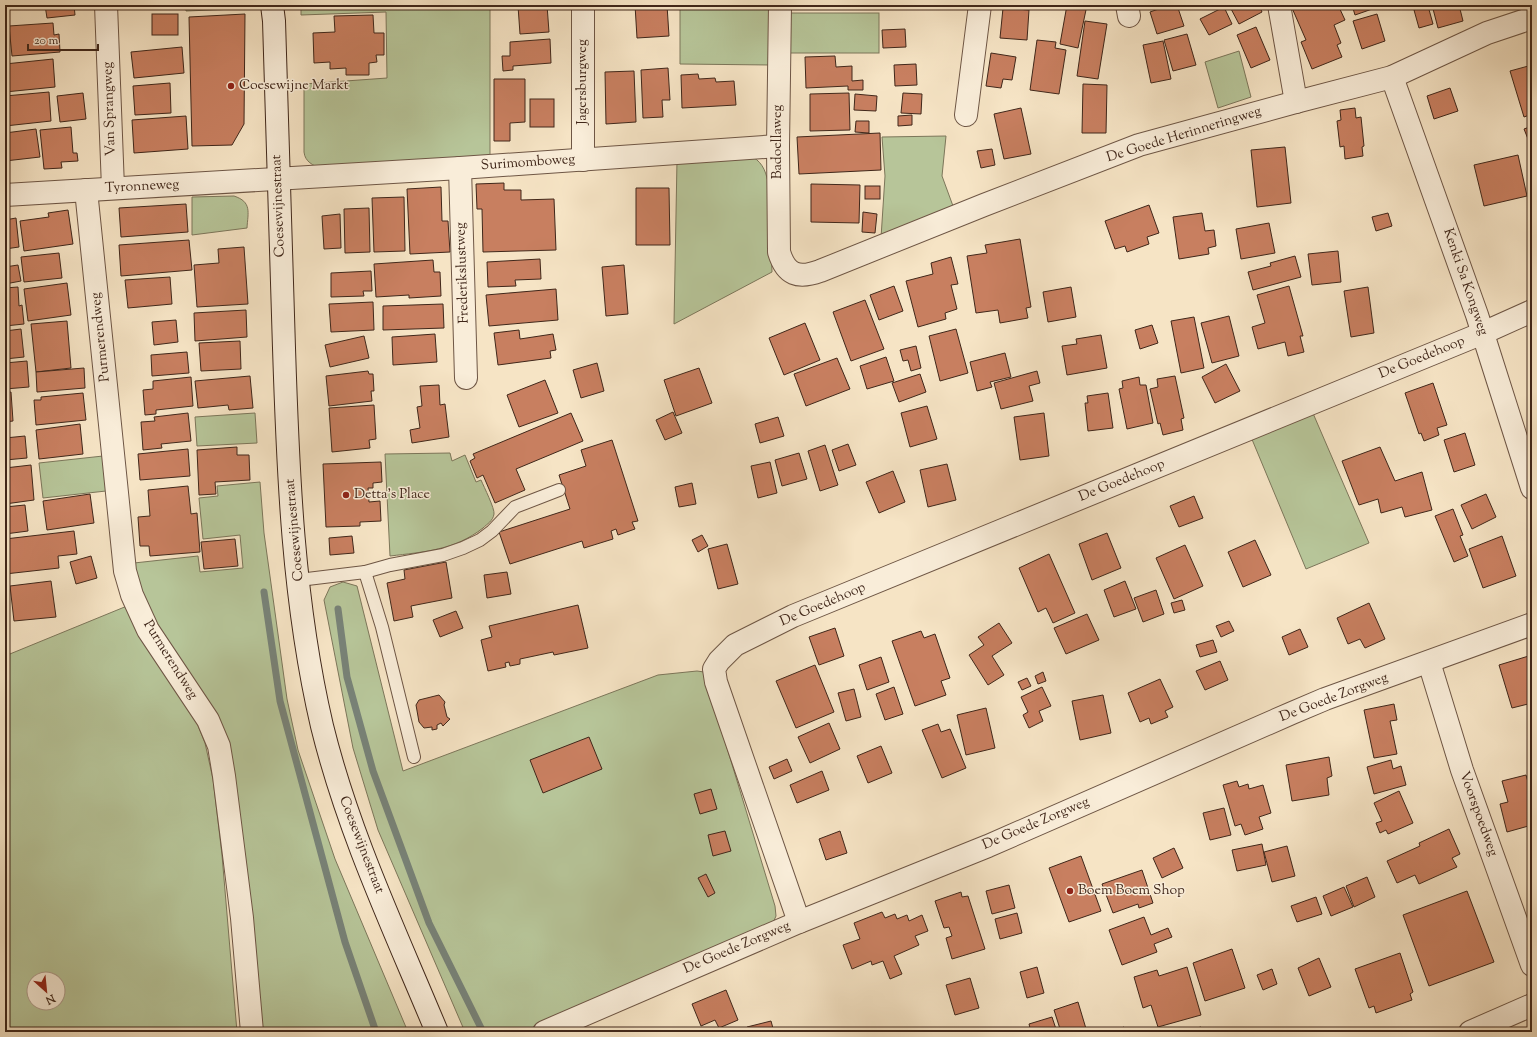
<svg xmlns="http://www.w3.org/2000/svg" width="1537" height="1037" font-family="'Sorts Mill Goudy',serif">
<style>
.green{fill:#b7c599;stroke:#7c765a;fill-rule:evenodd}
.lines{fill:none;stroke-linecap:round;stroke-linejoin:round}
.stream{stroke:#788277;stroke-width:7}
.building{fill:#c87f60;stroke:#40271a}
.service-casing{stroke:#6e5645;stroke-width:14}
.minor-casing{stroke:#6e5645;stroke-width:24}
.secondary-casing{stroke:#40271a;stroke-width:24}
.service{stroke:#f9edd9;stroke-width:12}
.minor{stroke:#f9edd9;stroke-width:22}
.secondary{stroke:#f9edd9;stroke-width:22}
.poi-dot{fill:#8f2418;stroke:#f9edd9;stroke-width:1.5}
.labels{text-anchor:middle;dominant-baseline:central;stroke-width:3;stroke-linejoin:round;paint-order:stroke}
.street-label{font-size:14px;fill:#40271a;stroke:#f9edd9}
.poi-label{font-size:14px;fill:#40271a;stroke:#f9edd9;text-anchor:start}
</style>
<rect width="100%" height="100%" fill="#f6e4c5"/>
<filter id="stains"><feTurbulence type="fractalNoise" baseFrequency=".005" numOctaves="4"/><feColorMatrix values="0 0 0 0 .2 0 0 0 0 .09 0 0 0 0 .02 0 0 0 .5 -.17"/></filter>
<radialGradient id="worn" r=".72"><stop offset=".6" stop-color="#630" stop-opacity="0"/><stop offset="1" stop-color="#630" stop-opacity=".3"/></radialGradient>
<!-- green -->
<g class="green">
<path d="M186,5H237V9L186,11Z"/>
<path d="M301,5H490V157L321,169C313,165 305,162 304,152V84L387,78L386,12L301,15Z"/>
<path d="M680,5H770V65L680,64Z"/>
<rect x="786" y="13" width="93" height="40"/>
<path d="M1239,51L1251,97L1218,108L1205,62Z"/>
<path d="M946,136L942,176L953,206L881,238L885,176L882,137Z"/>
<path d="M753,157C764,164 766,173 769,186L772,272L674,324L677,160Z"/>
<path d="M234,196C252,202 248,212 247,228L192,235V197Z"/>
<path d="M1312,411L1369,543L1306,569L1251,437Z"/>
<path d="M255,413L257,443L197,446L195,417Z"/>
<path d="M450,453L452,461L465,455L476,482L481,480C484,487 495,509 494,514C493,521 487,524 483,528C455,550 424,552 390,556L385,454Z"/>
<path d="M103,456L106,491L43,498L39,463Z"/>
<path d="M260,482L264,533L287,699L298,750L335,859L408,1032H260L239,810L164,635L146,605L134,563L198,556L200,572L243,568L240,535L203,539L199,498L218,496L217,486Z"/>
<path d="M343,582L357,586L403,771L658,675L697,671L704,672L775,906L776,916L772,925L647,983L532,1032H465L378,830L353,748L324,600L330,587Z"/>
<path d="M127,606L193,713L205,743L213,779L222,855L237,1032H5V656ZM34,979H58V1003H34Z"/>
</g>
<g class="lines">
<!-- stream -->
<g class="stream">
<path d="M264,592L280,701L345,942L376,1032"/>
<path d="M338,609L347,677L373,771L429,923L483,1032"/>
</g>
</g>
<!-- building -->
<g class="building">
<path d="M45,5H74L75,15L47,18Z"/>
<path d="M128,5H176V7L128,9Z"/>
<path d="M547,5L549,32L520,34L518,6Z"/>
<path d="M635,5H667L669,36L637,38Z"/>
<path d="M816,5H858L816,7Z"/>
<path d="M1067,5H1087L1078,48L1060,44Z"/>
<path d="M1170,5H1177L1184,26L1157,34L1150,12Z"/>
<path d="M1229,5H1259L1262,12L1239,24Z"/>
<path d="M1296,5H1338L1345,20L1334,25L1341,43L1337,45L1342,57L1312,69L1301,42L1306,40L1292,8Z"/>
<path d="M1352,5H1377L1378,7L1355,15Z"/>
<path d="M1432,5H1459L1463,21L1438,28Z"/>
<path d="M1428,6L1433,24L1419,28L1414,10Z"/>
<path d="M1224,7L1232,24L1209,35L1200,19Z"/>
<path d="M1003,8L1029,10L1027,40L1000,38Z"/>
<rect x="152" y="14" width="26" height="21"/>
<path d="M245,14L244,124L232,145L192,146L189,17Z"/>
<path d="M1377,14L1385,41L1362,49L1353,21Z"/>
<path d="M373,15L374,33H384V55H376L377,62L369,63V75H346V68L330,69V62L314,63L313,33L335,32L334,16Z"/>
<path d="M1085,21L1107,24L1098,79L1077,76Z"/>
<path d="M53,23L54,35L59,34L60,52L12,56L9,26Z"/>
<path d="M1256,27L1270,60L1251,68L1237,35Z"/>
<path d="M905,29L906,47L883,48L882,30Z"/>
<path d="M1187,34L1196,65L1173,71L1164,40Z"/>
<path d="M550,39L551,63L513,66V70L503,71L502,56H510V42Z"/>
<path d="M1037,40L1056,42L1055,48L1066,50L1059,94L1030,90Z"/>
<path d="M1163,41L1171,79L1151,83L1143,45Z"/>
<path d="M182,47L184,73L134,78L131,52Z"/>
<path d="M991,53L1016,57L1012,80L1003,79L1001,88L986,86Z"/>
<path d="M835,56L836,67L852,66V81L863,80V90H848V86L806,88L805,57Z"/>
<path d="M53,59L55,87L5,92V64Z"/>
<path d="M916,64L917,85L895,86L894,65Z"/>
<path d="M1532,65V114L1524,117L1510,71Z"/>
<path d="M668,68L670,100H662L663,117L643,118L641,70Z"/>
<path d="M634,71L636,122L606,124L605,72Z"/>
<path d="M698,74L699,79L715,78L716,82L734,81L736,105L682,108L681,75Z"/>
<path d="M494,79H525V122L510,123V141H494Z"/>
<path d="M170,83L171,113L135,115L133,86Z"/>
<path d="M1083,84L1107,85L1106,133H1082Z"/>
<path d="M1450,88L1458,111L1434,119L1427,96Z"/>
<path d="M49,92L51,121L5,126V96Z"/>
<path d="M83,93L86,119L60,122L57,96Z"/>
<path d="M849,93L850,130L810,131V94Z"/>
<path d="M903,93L922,94L921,114L901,113Z"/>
<path d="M855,94L877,96L876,111L854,110Z"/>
<rect x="530" y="99" width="24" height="28"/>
<path d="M1021,108L1031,154L1004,159L994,114Z"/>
<path d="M1355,108L1356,118L1361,117L1364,146L1362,147L1363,156L1345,159L1344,146L1340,147L1337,121L1341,120L1340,110Z"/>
<path d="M912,115V125L898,126V116Z"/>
<path d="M186,116L188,149L134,153L132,120Z"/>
<path d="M856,121H869V133L855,132Z"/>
<path d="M1532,126V149L1524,129Z"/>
<path d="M71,127L73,153H77L78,161L61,162L62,168L44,169L40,130Z"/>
<path d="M36,129L40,157L5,161V133Z"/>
<path d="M880,133L881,170L799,174L797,137Z"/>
<path d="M1285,147L1291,203L1257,207L1251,150Z"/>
<path d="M992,149L995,165L981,168L977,151Z"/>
<path d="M1518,155L1527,196L1484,206L1474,165Z"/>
<path d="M504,183V190H521V200L554,199L556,250L483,252L482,209H477L476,184Z"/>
<path d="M811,184L860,185L859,223L811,222Z"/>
<rect x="865" y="186" width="15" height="13"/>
<path d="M441,187L442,221H448L450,252L410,254L407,189Z"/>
<path d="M636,188H669L670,245H636Z"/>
<path d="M404,197L405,251L374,252L372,198Z"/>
<path d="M186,204L188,232L121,237L119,208Z"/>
<path d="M1149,205L1159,233L1147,237L1149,244L1127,252L1125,246L1115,249L1105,221Z"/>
<path d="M369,208L370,252L345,253L344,209Z"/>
<path d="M68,210L73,244L24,251L20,221L49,217L48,213Z"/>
<path d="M863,212L877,214L875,233L862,232Z"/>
<path d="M1202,213L1205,231L1214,230L1216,246L1208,248L1209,254L1179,259L1173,217Z"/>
<path d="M1388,213L1392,226L1376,231L1372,217Z"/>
<path d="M340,214L341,248L324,249L322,216Z"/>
<path d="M16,218L19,247L5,249V220Z"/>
<path d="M1269,223L1275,253L1241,259L1236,229Z"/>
<path d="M1020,239L1031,307L1026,308L1028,318L1000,323L998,310L976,313L967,256L987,253L985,245Z"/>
<path d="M189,240L192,270L121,276L119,245Z"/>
<path d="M244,247L248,304L197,307L194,265L219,263L218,249Z"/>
<path d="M1338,251L1341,282L1312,285L1308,254Z"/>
<path d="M59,253L62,278L24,282L21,257Z"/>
<path d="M1295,256L1301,277L1253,290L1248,272L1271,266L1270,263Z"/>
<path d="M951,257L958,284L951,285L957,309L945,313L946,319L918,327L906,281L933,274L931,263Z"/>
<path d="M540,259L541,279L515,280L516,286L488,287L487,262Z"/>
<path d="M433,260L434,272H440L441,296L409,298V295L376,297L374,264Z"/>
<path d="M18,265L21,281L5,284V267Z"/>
<path d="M624,265L628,314L606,316L602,267Z"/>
<path d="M371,271L372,291H363L364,296L331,297V273Z"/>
<path d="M170,277L172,304L128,308L125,280Z"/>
<path d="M67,283L71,315L28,321L24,289Z"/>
<path d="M894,286L903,311L879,320L870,295Z"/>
<path d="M1289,286L1303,336H1300L1304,352L1288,356L1285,342L1258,349L1252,327L1265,323L1257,295Z"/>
<path d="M18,287L19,306L22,305L24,324L5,326V288Z"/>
<path d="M1071,287L1076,317L1048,322L1043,292Z"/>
<path d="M1368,287L1374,333L1351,337L1344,291Z"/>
<path d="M556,289L558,320L489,326L486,295Z"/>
<path d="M865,300L884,349L851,361L833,312Z"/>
<path d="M373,302L374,330L331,332L329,304Z"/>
<path d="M443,304L444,328L383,330V306Z"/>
<path d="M246,310L247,337L195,341L194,313Z"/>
<path d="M1229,316L1239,356L1212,363L1201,323Z"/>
<path d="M1194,317L1204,368L1181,373L1171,321Z"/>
<path d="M176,320L178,342L154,345L152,322Z"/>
<path d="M67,321L71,368L36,372L31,324Z"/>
<path d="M805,323L820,360L784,375L769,338Z"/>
<path d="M1152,325L1158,343L1140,349L1135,330Z"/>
<path d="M21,329L24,357L5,359V331Z"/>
<path d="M956,329L968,373L940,381L929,336Z"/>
<path d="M519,330L520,339L553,334L556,350L550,351L551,358L498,365L494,333Z"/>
<path d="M435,334L437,362L393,365L392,337Z"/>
<path d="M1101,335L1107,368L1067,375L1062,346L1077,344L1076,339Z"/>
<path d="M364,336L369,358L330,367L325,345Z"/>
<path d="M240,341L241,369L201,371L199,343Z"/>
<path d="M916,346L921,368L911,371L908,360L903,361L900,350Z"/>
<path d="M187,352L189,373L152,376L151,355Z"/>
<path d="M1005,353L1011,377L990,382L992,387L977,391L970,362Z"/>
<path d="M886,357L894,381L867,389L860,366Z"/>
<path d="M837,358L850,389L806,406L794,374Z"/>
<path d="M27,361L29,387L5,389V363Z"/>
<path d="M597,363L604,391L581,398L573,370Z"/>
<path d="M1226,364L1240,391L1215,403L1202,377Z"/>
<path d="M84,368L85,388L37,392L36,372Z"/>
<path d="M699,368L712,403L676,416L664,380Z"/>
<path d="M368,371L369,374H373L374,391H371L372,401L329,406L326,376Z"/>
<path d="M1037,371L1040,383L1029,386L1033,401L1001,409L994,383Z"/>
<path d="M920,374L926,392L899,402L892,383Z"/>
<path d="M250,376L253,408L229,410L228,405L198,408L195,381Z"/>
<path d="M1175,376L1184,418L1181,419L1183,430L1163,435L1160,423L1158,424L1150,389L1158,387L1157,379Z"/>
<path d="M191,377L193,406L156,410V414L145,415L143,390L153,389V381Z"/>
<path d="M1139,377L1140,385H1146L1153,423L1127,429L1119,389L1123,388L1122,381Z"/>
<path d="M545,380L558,413L519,427L507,395Z"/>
<path d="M1433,383L1447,425L1437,428L1439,435L1424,441L1421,433L1419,434L1405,393Z"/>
<path d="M439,385L440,405L445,404L449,437L412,443L410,430L420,428L417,407L422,406L420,386Z"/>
<path d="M11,392L13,421L5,422V393Z"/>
<path d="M83,393L86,420L36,425L34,400H41V397Z"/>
<path d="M1108,393L1113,428L1088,431L1085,403H1088L1087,396Z"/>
<path d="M374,405L376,439L369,440L370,448L332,452L329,408Z"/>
<path d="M927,406L937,439L910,447L901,413Z"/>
<path d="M673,412L682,433L665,440L656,420Z"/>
<path d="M188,413L191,441L161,444L162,448L143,450L141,422L155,421L154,417Z"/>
<path d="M571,413L583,441L516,469L525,490L495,503L483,475L477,478L470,461L475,458L473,454Z"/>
<path d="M1044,413L1049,456L1020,460L1014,417Z"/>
<path d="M778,417L784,436L760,443L755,424Z"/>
<path d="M80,424L83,454L39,459L36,430Z"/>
<path d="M1465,433L1475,465L1454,472L1444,440Z"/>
<path d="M25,436L27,458L5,460V438Z"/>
<path d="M612,440L638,521L632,522L635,529L618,535L616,529L611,531L613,539L584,548L582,541L510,564L499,532L570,509L559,475L586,466L581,450Z"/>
<path d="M848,444L856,465L839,471L832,450Z"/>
<path d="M825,445L838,485L820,491L808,451Z"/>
<path d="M237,447V455H249L250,480L215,482L216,494L199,495L197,450Z"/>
<path d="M1380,447L1395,481L1422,472L1432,510L1405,517L1402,507L1381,513L1378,499L1359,505L1342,461Z"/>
<path d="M188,449L190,476L140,480L138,454Z"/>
<path d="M799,453L807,479L782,486L775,460Z"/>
<path d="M381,462L382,482L373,483V488H368L369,502L380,501L381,521L360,522V526L326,527L323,464Z"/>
<path d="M770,462L777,493L758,498L751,466Z"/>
<path d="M947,464L956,500L928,507L920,470Z"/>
<path d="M31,465L34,500L5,504V468Z"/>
<path d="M893,471L905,502L879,513L866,482Z"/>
<path d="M692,483L696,504L679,507L675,487Z"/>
<path d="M188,486L191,514L197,513L200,552L150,556L149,546H140L138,517L150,516L148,490Z"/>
<path d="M90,494L94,523L47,530L43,501Z"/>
<path d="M1486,494L1496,517L1472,529L1461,505Z"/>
<path d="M1194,496L1203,518L1179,527L1170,506Z"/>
<path d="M25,505L28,531L5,534V507Z"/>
<path d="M1453,509L1463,535L1460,536L1468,556L1454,562L1435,516Z"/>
<path d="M74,531L77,554L58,556L59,568L5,574V539Z"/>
<path d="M1107,533L1121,568L1092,580L1079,544Z"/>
<path d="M702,535L708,546L698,552L692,540Z"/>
<path d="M352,536L354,553L330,555L329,538Z"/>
<path d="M1502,536L1516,576L1483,588L1469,549Z"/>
<path d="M235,539L238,566L204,569L201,542Z"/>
<path d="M1255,540L1271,575L1243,587L1228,552Z"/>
<path d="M727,544L738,584L718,589L708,549Z"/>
<path d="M1185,545L1203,586L1174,599L1156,558Z"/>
<path d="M1049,554L1075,613L1053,623L1046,608L1038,612L1019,568Z"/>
<path d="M91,556L97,578L76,584L70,562Z"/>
<path d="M446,562L452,598L411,606L413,617L394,621L387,583L405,579L404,570Z"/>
<path d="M507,572L511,594L487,598L484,575Z"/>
<path d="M51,581L56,617L14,621L10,586Z"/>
<path d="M1125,581L1136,609L1114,617L1104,590Z"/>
<path d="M1156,590L1164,614L1143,622L1134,598Z"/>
<path d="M1182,600L1185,610L1174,613L1171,603Z"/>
<path d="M1369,603L1385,639L1365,648L1360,639L1348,644L1337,618Z"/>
<path d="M578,605L588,648L554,655L553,652L520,659V664L510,666L509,662L505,663L506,667L488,671L481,640L492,637L489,626Z"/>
<path d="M456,611L463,628L440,637L433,620Z"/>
<path d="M1087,614L1099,640L1066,654L1054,628Z"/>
<path d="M1229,621L1234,631L1221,637L1216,626Z"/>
<path d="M999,623L1012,643L992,656L1004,675L988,685L969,655L984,645L978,637Z"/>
<path d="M835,628L844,656L819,665L809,637Z"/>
<path d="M1300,629L1308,647L1289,655L1282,637Z"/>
<path d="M921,631L924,638L935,634L950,678L941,681L946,695L915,706L892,641Z"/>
<path d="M1213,640L1217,652L1200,657L1196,645Z"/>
<path d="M1532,655V703L1512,708L1499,665Z"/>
<path d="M881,657L889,682L867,690L859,665Z"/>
<path d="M1220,661L1228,680L1205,690L1196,671Z"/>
<path d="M815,665L834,712L796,728L776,681Z"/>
<path d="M1043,672L1046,681L1038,684L1035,676Z"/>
<path d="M1027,678L1031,686L1022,690L1018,682Z"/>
<path d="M1160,679L1173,707L1165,711L1168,717L1151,724L1149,718L1140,722L1128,693Z"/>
<path d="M894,687L903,714L885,720L876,694Z"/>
<path d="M1042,687L1051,706L1039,711L1043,721L1029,728L1023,715L1028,712L1021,697Z"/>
<path d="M854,689L861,717L846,721L838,693Z"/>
<path d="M439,695L445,702L444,705L447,717L450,719L443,726L441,723L437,725V729L432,730V727L424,728L419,722L416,705L419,700Z"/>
<path d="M1103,695L1111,733L1080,740L1072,701Z"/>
<path d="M1394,704L1397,720L1390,721L1397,754L1374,758L1364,710Z"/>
<path d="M986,708L995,748L966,755L957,715Z"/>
<path d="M829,723L840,749L810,763L798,737Z"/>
<path d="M938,724L941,732L950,729L966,768L942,778L922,730Z"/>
<path d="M589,737L602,769L543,793L530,760Z"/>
<path d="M881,746L892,773L868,783L857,756Z"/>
<path d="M1329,757L1332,776L1327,778L1329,795L1292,801L1286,765Z"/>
<path d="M787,759L792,771L774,779L769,767Z"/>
<path d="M1391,760L1393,769L1401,766L1406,785L1374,794L1367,767Z"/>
<path d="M822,771L829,790L797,803L790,785Z"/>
<path d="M1526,775L1531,793H1532V825L1507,832L1500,804L1508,802L1502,781Z"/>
<path d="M1237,781L1239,787L1248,784L1249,789L1263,785L1271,813L1259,817L1263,829L1245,835L1241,824L1235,826L1223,785Z"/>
<path d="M711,789L717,809L700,814L694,794Z"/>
<path d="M1399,791L1413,823L1388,834L1386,830L1380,833L1376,823L1382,821L1374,803Z"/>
<path d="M1224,808L1231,835L1210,840L1203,813Z"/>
<path d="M1449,829L1460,854L1452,858L1457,867L1419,884L1415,875L1397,883L1387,861L1420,846L1419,843Z"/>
<path d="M725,831L731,851L713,856L708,835Z"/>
<path d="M840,831L847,853L826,860L819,839Z"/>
<path d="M1262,844L1266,865L1237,871L1232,850Z"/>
<path d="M1287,846L1295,876L1272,882L1264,852Z"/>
<path d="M1174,848L1183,868L1162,878L1153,858Z"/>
<path d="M1081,856L1101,911L1069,922L1049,868Z"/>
<path d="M1142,870L1153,903L1139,908L1138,904L1113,913L1102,884Z"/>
<path d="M706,874L715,893L708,897L698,878Z"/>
<path d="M1367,877L1375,897L1354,907L1346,886Z"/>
<path d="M1009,885L1015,908L992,914L986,891Z"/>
<path d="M1344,887L1353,907L1331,916L1323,896Z"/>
<path d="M1467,891L1494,962L1429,986L1403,915Z"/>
<path d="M961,892L962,897L968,896L985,949L952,959L946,938L952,936L949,927L944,928L935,901Z"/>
<path d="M1316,897L1322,914L1297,922L1291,906Z"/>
<path d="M882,912L885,918L895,914L897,919L907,915L909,921L922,915L928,931L915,936L919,945L894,956L902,974L890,979L883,961L872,965L871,961L852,969L843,945L860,939L854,923Z"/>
<path d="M1017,913L1022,933L1000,939L995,919Z"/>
<path d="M1144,917L1151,935L1168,928L1172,937L1154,944L1157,952L1122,965L1109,930Z"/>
<path d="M1232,949L1245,988L1205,1001L1193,963Z"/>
<path d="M1400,953L1413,992L1410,994L1412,1000L1376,1013L1374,1006L1369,1008L1355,969Z"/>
<path d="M1319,958L1331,987L1309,996L1298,968Z"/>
<path d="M1037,967L1044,993L1027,998L1020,972Z"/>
<path d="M1187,967L1201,1015L1158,1027L1151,1005L1143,1008L1134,977L1157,970L1159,976Z"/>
<path d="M1272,969L1277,984L1263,990L1257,975Z"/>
<path d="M970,978L979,1008L955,1015L946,985Z"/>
<path d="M726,990L738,1020L719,1028L715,1020L701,1026L692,1004Z"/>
<path d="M1078,1002L1087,1032H1061L1054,1010Z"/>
<path d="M1052,1017L1057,1032H1031L1029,1024Z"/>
<path d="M771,1021L774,1032H748L747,1027Z"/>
<path d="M1124,1027L1126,1032H1111Z"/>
<path d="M1201,1027L1202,1032H1179Z"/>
</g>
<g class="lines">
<defs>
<g id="service">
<path d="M365,572L390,565L443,555L463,548L480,540L492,531L515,507L559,490"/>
<path d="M299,580L365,572L382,627L414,757"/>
</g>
<g id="minor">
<path d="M106,5L113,188"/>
<path d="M780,5L778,146L779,252C786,275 798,279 820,271L984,205L1139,145L1296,102L1392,77L1487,33L1532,18"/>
<path d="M1127,5L1129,16"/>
<path d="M1279,5L1296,102"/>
<path d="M1392,77L1477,315L1532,488"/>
<path d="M966,115L980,5"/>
<path d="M583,160V5"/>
<path d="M460,168L466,378"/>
<path d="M86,190L125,571L132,595L148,630L208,720L219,746L224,776L242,918L252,1032"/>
<path d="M5,195L460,168L778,146"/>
<path d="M1429,662L1462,770L1532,965"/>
<path d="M799,922L716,682L714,669L719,661L735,645L793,616L1483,333L1532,311"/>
<path d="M544,1032L799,922L988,846L1292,713L1325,699L1532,624"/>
<path d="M1470,1032L1532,1005"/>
</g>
<path id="secondary" d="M272,5L274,21C277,130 280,239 284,348C288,474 293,602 322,726C348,832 395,931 437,1032"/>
</defs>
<!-- service casing -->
<use href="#service" class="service-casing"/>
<!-- minor casing -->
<use href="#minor" class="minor-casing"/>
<!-- secondary casing -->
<use href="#secondary" class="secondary-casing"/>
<!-- service -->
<use href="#service" class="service"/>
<!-- minor -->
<use href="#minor" class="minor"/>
<!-- secondary -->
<use href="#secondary" class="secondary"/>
</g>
<!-- markers -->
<g class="poi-dot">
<circle cx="231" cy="86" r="4"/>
<circle cx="346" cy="495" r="4"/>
<circle cx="1070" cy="891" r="4"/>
</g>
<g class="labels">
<!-- street labels -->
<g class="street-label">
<text transform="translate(583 82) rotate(-90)">Jagersburgweg</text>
<text transform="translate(110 109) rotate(-92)">Van Sprangweg</text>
<text transform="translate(1184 135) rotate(-17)">De Goede Herinneringweg</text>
<text transform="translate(778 142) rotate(-90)">Badoellaweg</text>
<text transform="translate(528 163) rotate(-4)">Surimomboweg</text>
<text transform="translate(142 187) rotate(-3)">Tyronneweg</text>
<text transform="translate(279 206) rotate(-92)">Coesewijnestraat</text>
<text transform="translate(463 273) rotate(-92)">Frederikslustweg</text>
<text transform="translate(1465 282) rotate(71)">Kenki Sa Kongweg</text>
<text transform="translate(101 337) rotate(-96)">Purmerendweg</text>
<text transform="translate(1422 358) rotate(-22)">De Goedehoop</text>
<text transform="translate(1122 481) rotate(-22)">De Goedehoop</text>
<text transform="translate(295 530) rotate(-95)">Coesewijnestraat</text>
<text transform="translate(823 605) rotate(-23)">De Goedehoop</text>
<text transform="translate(170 660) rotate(58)">Purmerendweg</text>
<text transform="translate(1334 698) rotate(-21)">De Goede Zorgweg</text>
<text transform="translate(1478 814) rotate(70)">Voorspoedweg</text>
<text transform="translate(1036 824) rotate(-23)">De Goede Zorgweg</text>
<text transform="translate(361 845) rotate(69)">Coesewijnestraat</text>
<text transform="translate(737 948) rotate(-23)">De Goede Zorgweg</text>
</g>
<!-- poi labels -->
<g class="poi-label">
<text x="239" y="86">Coesewijne Markt</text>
<text x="354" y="495">Detta's Place</text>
<text x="1078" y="891">Boem Boem Shop</text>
</g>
</g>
<!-- margin -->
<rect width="1537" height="1037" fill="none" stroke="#f6e4c5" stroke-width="20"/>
<rect x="6" y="6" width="1525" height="1025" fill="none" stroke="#40271a" stroke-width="2"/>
<rect x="10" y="10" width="1517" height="1017" fill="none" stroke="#40271a"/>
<!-- north arrow -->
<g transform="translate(46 991) rotate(153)"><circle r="19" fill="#f9edd9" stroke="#af9e8d"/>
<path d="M0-3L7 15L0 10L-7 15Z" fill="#8f2418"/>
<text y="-6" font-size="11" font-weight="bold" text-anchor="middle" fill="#40271a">N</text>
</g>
<!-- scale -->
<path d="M28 44v6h70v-6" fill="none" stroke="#40271a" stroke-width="2"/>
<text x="34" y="44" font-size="12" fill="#40271a" stroke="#f9edd9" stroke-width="3" paint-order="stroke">20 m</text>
<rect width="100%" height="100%" filter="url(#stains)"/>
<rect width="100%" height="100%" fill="url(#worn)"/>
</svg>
